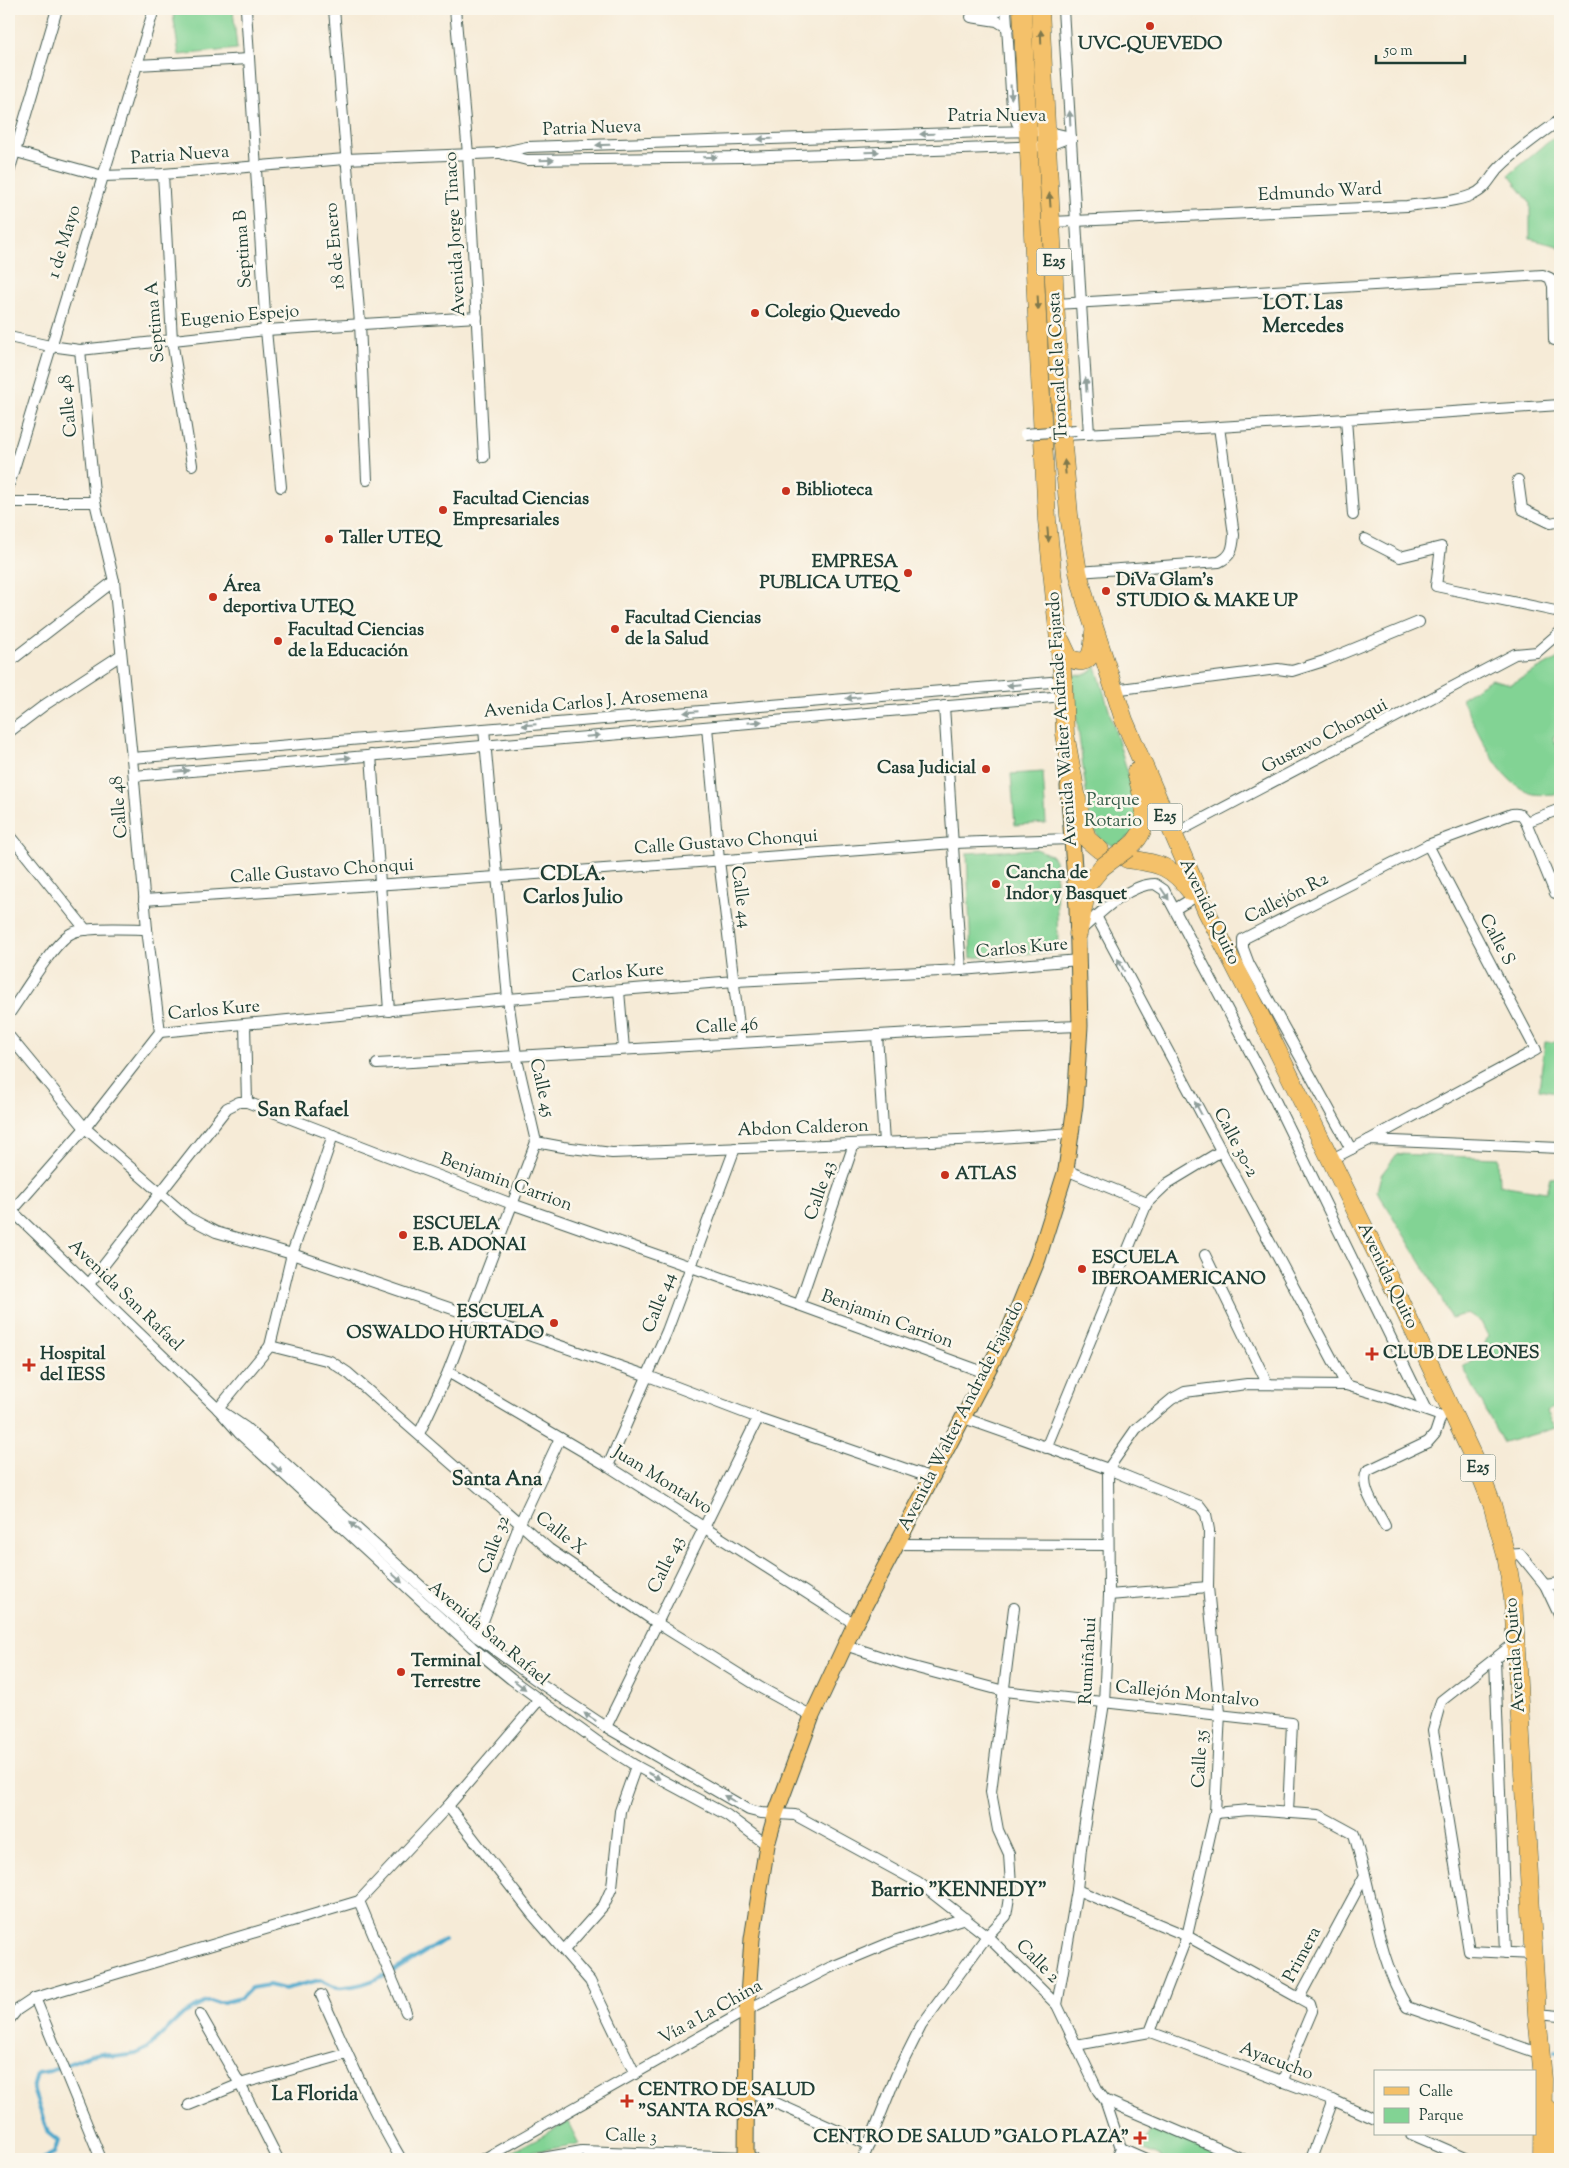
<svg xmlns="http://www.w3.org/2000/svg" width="1569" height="2168" font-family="'Sorts Mill Goudy',serif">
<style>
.green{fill:#82d394;stroke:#508864}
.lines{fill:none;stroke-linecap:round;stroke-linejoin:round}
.stream{stroke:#4da7cb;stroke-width:4}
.street-casing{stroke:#3f574c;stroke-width:12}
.primary-casing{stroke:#3f574c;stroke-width:17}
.highway-casing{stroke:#3f574c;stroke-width:19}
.street{stroke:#fff;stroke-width:10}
.primary{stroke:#f4c16a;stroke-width:15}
.highway{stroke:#f4c16a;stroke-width:18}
.street-bridge-casing{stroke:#3f574c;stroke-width:12;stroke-linecap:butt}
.highway-bridge-casing{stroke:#3f574c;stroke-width:19;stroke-linecap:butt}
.street-bridge{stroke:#fff;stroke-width:10}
.highway-bridge{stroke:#f4c16a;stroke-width:18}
.oneway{fill:#7f784c}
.oneway2{fill:#8f9e9a}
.poi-dot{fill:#c8321e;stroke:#fbf7ec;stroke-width:2}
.labels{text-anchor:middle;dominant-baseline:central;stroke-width:5;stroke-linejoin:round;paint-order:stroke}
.shield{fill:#fbf7ec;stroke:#61756b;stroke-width:1}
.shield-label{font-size:16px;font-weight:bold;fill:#1f3d34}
.poi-label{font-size:18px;font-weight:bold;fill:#1f3d34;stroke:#fbf7ec;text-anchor:start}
.street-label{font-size:18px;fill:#1f3d34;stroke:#fbf7ec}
.park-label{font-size:18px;fill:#335b47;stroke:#fbf7ec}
.quarter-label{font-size:20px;font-weight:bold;fill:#1f3d34;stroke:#fbf7ec}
</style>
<rect width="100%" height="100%" fill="#fbf7ec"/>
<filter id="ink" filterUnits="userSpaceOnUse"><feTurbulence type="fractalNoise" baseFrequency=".02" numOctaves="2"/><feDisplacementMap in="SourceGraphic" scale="10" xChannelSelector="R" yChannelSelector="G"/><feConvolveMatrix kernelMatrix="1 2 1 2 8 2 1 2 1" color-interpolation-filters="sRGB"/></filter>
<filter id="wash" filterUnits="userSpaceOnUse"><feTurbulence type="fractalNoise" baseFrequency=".0096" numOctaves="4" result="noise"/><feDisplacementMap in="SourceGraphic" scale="20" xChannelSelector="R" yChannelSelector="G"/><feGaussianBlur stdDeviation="1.12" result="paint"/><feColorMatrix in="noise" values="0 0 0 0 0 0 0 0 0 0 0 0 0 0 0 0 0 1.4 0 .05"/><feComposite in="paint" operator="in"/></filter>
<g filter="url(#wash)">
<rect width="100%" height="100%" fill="#f6ebd7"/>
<!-- green -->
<g class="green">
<path d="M214,9H233L237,49L179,55L173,14Z"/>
<path d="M1560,132V249L1558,246L1530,239V203L1509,175Z"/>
<path d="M1560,657V733L1553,737L1560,754V794C1551,794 1538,796 1530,793C1495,779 1478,729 1461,698L1491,679L1511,684Z"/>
<path d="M1096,666L1140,814L1135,831L1117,847L1100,840L1090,821L1071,674C1082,677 1090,675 1096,666Z"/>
<path d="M1043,772L1046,823L1015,825L1011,774Z"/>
<path d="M1036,849L1051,855L1055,860L1058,942L1052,952L971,958L967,853Z"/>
<path d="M1545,1042H1560V1093L1539,1089Z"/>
<path d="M1397,1154L1498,1158L1499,1185L1546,1192L1550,1178L1560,1177V1401L1547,1412L1556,1428L1503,1443L1463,1367L1480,1356L1488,1336L1481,1322L1468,1313L1451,1318L1434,1284L1377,1191L1381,1175Z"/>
<path d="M568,2122L579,2144L502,2157Z"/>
<path d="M1155,2123L1231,2159H1164L1142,2149Z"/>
</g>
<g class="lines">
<!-- stream -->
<g class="stream">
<path d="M1556,2051L1560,2052"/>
<path d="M42,2159L54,2153L58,2141L48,2133L33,2089L37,2073L50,2071L90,2055L101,2053L114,2057L136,2054L148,2048L183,2014L206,2002H225L241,1998L251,1988L269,1985L284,1989L320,1980C325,1982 332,1987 337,1987C372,1990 415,1958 444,1940"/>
</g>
</g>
</g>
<g filter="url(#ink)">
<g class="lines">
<defs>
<g id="street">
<path d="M246,9L266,330L281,487"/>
<path d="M334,9L360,323L367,480"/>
<path d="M455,9L468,154L484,457"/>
<path d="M1006,9L1012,108L1017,123L1029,132"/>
<path d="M1063,9L1089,434"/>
<path d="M981,16L995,13L1001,9"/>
<path d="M971,17L997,21L1008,28"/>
<path d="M137,65L249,59"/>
<path d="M9,150L103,176L163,174L345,159L499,153L527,147L986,132L1045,131L1071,137"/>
<path d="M503,154L527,160L741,157L1047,146L1070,137"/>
<path d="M9,172L57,9"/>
<path d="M163,174L172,340L192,465"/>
<path d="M1052,222L1407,206C1429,203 1452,203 1472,195C1486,190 1490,177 1499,168C1517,150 1539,135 1560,120"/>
<path d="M1056,304L1543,275L1550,278L1553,286L1554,340"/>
<path d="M9,337L50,346L80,350L266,330L477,317"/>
<path d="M1346,419L1560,405"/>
<path d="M1065,435L1219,427"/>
<path d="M1518,480L1522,509L1551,523L1560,521"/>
<path d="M9,485L154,9"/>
<path d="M9,502H95"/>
<path d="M1365,539L1400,557L1441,547L1436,586L1560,612"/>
<path d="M1078,572L1219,562C1232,556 1233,548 1234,535L1219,427L1346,419L1353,515"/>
<path d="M9,662L114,581"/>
<path d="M1113,690L1278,669L1292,671L1324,661L1419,622"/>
<path d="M944,706L961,970"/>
<path d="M707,727L719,860L741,1042"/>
<path d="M9,732L46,704L121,655"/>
<path d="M371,755L389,1011"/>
<path d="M132,758L1063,681"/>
<path d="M134,776L1064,696"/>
<path d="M1526,822L1555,893"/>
<path d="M9,834L86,930"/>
<path d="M1172,835L1515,654L1537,652L1560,632"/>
<path d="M144,900L496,877L954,843L1071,839"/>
<path d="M1175,909L1195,897"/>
<path d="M1096,916L1346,1385"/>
<path d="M1080,931C1099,914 1128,884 1155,884L1164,890L1270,1090L1426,1410"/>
<path d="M619,991L624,1049"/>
<path d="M9,1014C22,996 53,944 70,934C82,926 130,929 147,929"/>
<path d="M245,1025L247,1102"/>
<path d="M160,1032L508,999L735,981L961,970L1079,960"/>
<path d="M877,1035L884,1143"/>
<path d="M9,1036L85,1128L189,1218L216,1232L292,1254L648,1376L758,1418L932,1478"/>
<path d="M377,1064L965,1030L1080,1026"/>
<path d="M1369,1140L1536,1050L1428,845"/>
<path d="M536,1142L563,1147L612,1153L985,1139L1072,1133"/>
<path d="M1351,1149L1249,964L1243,948V939L1428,845L1512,814C1520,813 1522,815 1526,822L1560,809"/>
<path d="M1330,1160L1369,1140L1560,1148"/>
<path d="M1147,1203L1168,1183L1221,1151"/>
<path d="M9,1208L218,1409L239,1433L472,1647L511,1679L598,1742L636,1766L727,1815L767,1845"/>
<path d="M12,1211L85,1128L160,1032L147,929L132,758L114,581L95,502L80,350"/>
<path d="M1205,1255L1267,1383"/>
<path d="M89,1284L227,1108L239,1102H247L512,1204L799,1305L986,1373"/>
<path d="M799,1305L854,1144"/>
<path d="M270,1346L292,1254L333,1135"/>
<path d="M448,1372L608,1466L855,1624"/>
<path d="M218,1409L246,1428L477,1637L543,1685L606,1727L749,1810L761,1813L795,1815L918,1882L987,1936L1057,2005L1098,2091L1105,2100L1243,2159"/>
<path d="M218,1409L270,1346L330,1361L348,1373L549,1549L657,1623L761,1688L812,1716"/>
<path d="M964,1418L1108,1469L1109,1595L1104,1703L1081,1848L1077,1890L1057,2005"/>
<path d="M419,1434L448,1372L536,1142L516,1055L508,999L484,729"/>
<path d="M1046,1448L1147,1203L1066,1170"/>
<path d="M608,1466L667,1331L735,1148"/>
<path d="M1385,1526C1378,1511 1359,1488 1367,1471L1428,1442L1435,1434L1441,1416"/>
<path d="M897,1544L1108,1545"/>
<path d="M1506,1555L1520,1554L1545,1585L1560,1617"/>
<path d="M1545,1585L1560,1583"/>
<path d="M1109,1595L1208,1587"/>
<path d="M477,1637L520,1523L560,1438"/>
<path d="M1516,1642L1441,1701L1433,1730L1469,1951L1534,1954"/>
<path d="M845,1645L906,1665L1004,1691L1292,1723L1288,1813"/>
<path d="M1495,1659L1506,1953"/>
<path d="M606,1727L758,1418"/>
<path d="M448,1806L532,1914L590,1981L635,2074"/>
<path d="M1365,1875C1376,1919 1383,1968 1407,2007L1541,2054"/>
<path d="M1077,1890L1187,1936L1299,1998L1365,1875L1354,1834L1319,1815L1249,1810L1215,1813"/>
<path d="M359,1901L406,2012"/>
<path d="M564,1950L604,1905L612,1887L620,1811L636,1766"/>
<path d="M321,1995C346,2050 370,2107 401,2159"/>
<path d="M35,1998L101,2159"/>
<path d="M200,2014L240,2084L278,2159"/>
<path d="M1537,2014L1560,2016"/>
<path d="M9,2020L17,2010L35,1998L359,1901L448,1806L539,1700"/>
<path d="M1150,2032L1333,2100L1311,2159"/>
<path d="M1076,2045L1150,2032L1187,1936L1215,1813L1220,1713L1208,1587L1209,1530L1206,1514L1200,1506L1108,1469L1136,1429L1172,1399L1185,1392L1247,1384L1346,1385L1390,1398L1441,1416L1452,1411"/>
<path d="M1282,2082L1312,2011L1310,2004L1299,1998"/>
<path d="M747,2090L869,2145"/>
<path d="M1105,2100L1121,2148L1116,2159"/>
<path d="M1333,2100L1375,2119"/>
<path d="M189,2105L240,2084L346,2054"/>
<path d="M1411,2134L1468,2159"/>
<path d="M1121,2148L1146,2159"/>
<path d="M484,2159L747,2010L829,1968L894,1941L965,1918"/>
<path d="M537,2159L582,2151L746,2157L754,2159"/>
<path d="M863,2159L896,2076L921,2026L987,1936L1006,1916L1011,1885L1009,1854L998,1830L991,1792L1014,1608"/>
</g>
<path id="primary" d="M746,2159L747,2010L752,1939L767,1845L776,1813L812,1716L855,1624L1010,1328L1038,1259L1066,1170L1075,1105L1080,1026L1077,908L1068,786"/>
<g id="highway">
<path d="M1022,9L1047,520L1063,681L1065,734L1081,821L1088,840L1100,850"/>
<path d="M1040,9L1062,435L1069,515L1078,572L1086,602L1124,720L1207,912L1260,1015L1399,1299L1475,1461L1492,1504L1506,1555L1513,1598L1537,2014L1543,2079L1542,2159"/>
<path d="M1061,641L1069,658C1092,669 1093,650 1094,632"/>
<path d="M1128,848C1155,828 1143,800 1136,772"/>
<path d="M1127,859C1159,863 1172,866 1191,892"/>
<path d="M1078,934L1088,884L1102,867"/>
<path d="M1550,2110L1560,2154"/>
</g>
</defs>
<!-- street casing -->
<use href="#street" class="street-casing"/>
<!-- primary casing -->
<use href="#primary" class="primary-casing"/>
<!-- highway casing -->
<use href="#highway" class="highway-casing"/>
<!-- street -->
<use href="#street" class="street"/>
<!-- primary -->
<use href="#primary" class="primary"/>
<!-- highway -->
<use href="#highway" class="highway"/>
<defs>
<path id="street-bridge" d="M1025,434L1076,430"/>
<path id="highway-bridge" d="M1102,867L1128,848"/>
</defs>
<!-- street-bridge casing -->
<use href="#street-bridge" class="street-bridge-casing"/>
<!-- highway-bridge casing -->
<use href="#highway-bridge" class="highway-bridge-casing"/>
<!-- street-bridge -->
<use href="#street-bridge" class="street-bridge"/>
<!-- highway-bridge -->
<use href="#highway-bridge" class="highway-bridge"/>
</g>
<!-- one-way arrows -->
<defs><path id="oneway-solid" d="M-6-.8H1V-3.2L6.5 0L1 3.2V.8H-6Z" transform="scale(1.25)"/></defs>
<g class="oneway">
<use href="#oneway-solid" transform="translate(1041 37) rotate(-92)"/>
<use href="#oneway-solid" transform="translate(1050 200) rotate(-94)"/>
<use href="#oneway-solid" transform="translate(1038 303) rotate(87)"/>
<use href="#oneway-solid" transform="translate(1065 467) rotate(-95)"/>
<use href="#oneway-solid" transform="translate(1048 535) rotate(85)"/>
</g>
<g class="oneway2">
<use href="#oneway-solid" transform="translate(1011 92) rotate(87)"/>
<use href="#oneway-solid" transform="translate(1070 118) rotate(-93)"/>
<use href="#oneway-solid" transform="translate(927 134) rotate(178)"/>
<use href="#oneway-solid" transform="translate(765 139) rotate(178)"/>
<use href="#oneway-solid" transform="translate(603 145) rotate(178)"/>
<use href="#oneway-solid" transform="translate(872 152) rotate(-2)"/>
<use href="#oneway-solid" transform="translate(710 157) rotate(-1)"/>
<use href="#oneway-solid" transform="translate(547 160) rotate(-1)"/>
<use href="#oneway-solid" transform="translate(1086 385) rotate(-94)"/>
<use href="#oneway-solid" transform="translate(1014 685) rotate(175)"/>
<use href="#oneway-solid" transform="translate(853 698) rotate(175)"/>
<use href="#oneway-solid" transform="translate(691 712) rotate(175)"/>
<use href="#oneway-solid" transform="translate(755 722) rotate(-5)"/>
<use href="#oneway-solid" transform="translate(529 725) rotate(175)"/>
<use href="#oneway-solid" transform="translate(593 736) rotate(-5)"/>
<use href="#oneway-solid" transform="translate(344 758) rotate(-5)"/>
<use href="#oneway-solid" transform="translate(182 771) rotate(-5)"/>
<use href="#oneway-solid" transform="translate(1165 894) rotate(56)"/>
<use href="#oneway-solid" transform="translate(1121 965) rotate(-118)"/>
<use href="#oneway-solid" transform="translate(1198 1108) rotate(-118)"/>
<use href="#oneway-solid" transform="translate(277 1468) rotate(42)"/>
<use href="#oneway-solid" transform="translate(355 1527) rotate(-138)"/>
<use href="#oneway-solid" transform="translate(397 1578) rotate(42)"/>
<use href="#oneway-solid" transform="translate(520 1685) rotate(37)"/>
<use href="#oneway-solid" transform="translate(590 1717) rotate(-147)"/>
<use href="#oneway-solid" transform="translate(654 1776) rotate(28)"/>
<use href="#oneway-solid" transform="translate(730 1799) rotate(-150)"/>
</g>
</g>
<!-- markers -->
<g class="poi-dot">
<circle cx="1150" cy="26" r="5"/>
<circle cx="755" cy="313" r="5"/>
<circle cx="786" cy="491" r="5"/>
<circle cx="443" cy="510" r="5"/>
<circle cx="329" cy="539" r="5"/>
<circle cx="908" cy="573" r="5"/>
<circle cx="1106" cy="591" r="5"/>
<circle cx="213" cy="597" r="5"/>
<circle cx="615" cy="629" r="5"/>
<circle cx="278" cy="641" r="5"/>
<circle cx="986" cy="769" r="5"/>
<circle cx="996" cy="884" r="5"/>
<circle cx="945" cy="1175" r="5"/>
<circle cx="403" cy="1235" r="5"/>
<circle cx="1082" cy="1269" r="5"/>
<circle cx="554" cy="1323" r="5"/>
<path d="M1369.5 1346.5h5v5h5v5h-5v5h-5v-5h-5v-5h5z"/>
<path d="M26.5 1357.5h5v5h5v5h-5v5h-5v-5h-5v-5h5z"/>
<circle cx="401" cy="1672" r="5"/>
<path d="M624.5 2093.5h5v5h5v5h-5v5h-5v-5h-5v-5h5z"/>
<path d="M1137.5 2130.5h5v5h5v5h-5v5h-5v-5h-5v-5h5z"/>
</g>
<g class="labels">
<!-- shield labels -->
<g class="shield">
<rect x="1036.5" y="248.5" width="35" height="27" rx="4"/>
<rect x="1147.5" y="803.5" width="35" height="27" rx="4"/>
<rect x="1460.5" y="1454.5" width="35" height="27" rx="4"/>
</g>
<g class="shield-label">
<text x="1054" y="262">E25</text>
<text x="1165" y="817">E25</text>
<text x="1478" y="1468">E25</text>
</g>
<!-- poi labels -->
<g class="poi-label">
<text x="1150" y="45" text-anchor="middle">UVC-QUEVEDO</text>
<text x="765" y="313">Colegio Quevedo</text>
<text x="796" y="491">Biblioteca</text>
<text x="453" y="500">Facultad Ciencias<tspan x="453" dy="21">Empresariales</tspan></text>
<text x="339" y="539">Taller UTEQ</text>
<text x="898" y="563" text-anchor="end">EMPRESA<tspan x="898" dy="21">PUBLICA UTEQ</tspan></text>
<text x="1116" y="581">DiVa Glam's<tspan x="1116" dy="21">STUDIO &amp; MAKE UP</tspan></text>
<text x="223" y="587">Área<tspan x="223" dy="21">deportiva UTEQ</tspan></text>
<text x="625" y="619">Facultad Ciencias<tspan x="625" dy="21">de la Salud</tspan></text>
<text x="288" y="631">Facultad Ciencias<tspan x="288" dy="21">de la Educación</tspan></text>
<text x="976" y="769" text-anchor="end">Casa Judicial</text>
<text x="1006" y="874">Cancha de<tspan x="1006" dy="21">Indor y Basquet</tspan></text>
<text x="955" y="1175">ATLAS</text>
<text x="413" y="1225">ESCUELA<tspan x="413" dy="21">E.B. ADONAI</tspan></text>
<text x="1092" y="1259">ESCUELA<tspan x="1092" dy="21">IBEROAMERICANO</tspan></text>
<text x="544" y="1313" text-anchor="end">ESCUELA<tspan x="544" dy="21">OSWALDO HURTADO</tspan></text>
<text x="1383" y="1354">CLUB DE LEONES</text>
<text x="40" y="1355">Hospital<tspan x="40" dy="21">del IESS</tspan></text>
<text x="411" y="1662">Terminal<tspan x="411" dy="21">Terrestre</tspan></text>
<text x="638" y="2091">CENTRO DE SALUD<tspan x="638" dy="21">"SANTA ROSA"</tspan></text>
<text x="1129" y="2138" text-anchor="end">CENTRO DE SALUD "GALO PLAZA"</text>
</g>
<!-- street labels -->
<g class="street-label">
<text x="997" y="117">Patria Nueva</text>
<text transform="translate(592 129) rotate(-2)">Patria Nueva</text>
<text transform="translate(180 156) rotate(-4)">Patria Nueva</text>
<text transform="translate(1320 193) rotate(-3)">Edmundo Ward</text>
<text transform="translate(456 234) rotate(-93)">Avenida Jorge Tinaco</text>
<text transform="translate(65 242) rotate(-73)">1 de Mayo</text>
<text transform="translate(336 246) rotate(-95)">18 de Enero</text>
<text transform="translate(244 249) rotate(-94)">Septima B</text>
<text transform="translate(240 317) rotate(-5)">Eugenio Espejo</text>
<text transform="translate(156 322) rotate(-95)">Septima A</text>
<text transform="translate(1059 366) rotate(-93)">Troncal de la Costa</text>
<text transform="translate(69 406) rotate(-96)">Calle 48</text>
<text transform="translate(596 703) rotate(-5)">Avenida Carlos J. Arosemena</text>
<text transform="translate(1063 719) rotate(-94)">Avenida Walter Andrade Fajardo</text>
<text transform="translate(1325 737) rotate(-28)">Gustavo Chonqui</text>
<text transform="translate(120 807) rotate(-95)">Calle 48</text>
<text transform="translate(726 843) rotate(-4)">Calle Gustavo Chonqui</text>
<text transform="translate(322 872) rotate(-4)">Calle Gustavo Chonqui</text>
<text transform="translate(740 897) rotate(82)">Calle 44</text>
<text transform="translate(1287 899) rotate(-27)">Callejón R2</text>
<text transform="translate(1209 912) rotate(64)">Avenida Quito</text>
<text transform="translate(1496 940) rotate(62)">Calle S</text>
<text transform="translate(1022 949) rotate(-5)">Carlos Kure</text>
<text transform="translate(618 974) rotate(-5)">Carlos Kure</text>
<text transform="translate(214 1011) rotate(-5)">Carlos Kure</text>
<text transform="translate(727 1027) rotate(-3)">Calle 46</text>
<text transform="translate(541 1088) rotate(77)">Calle 45</text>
<text transform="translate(803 1129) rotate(-2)">Abdon Calderon</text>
<text transform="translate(1235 1143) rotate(62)">Calle 30-2</text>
<text transform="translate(506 1183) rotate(20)">Benjamin Carrion</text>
<text transform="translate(821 1191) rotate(-71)">Calle 43</text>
<text transform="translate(1387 1276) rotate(64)">Avenida Quito</text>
<text transform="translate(125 1296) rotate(44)">Avenida San Rafael</text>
<text transform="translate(660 1303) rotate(-69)">Calle 44</text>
<text transform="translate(887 1320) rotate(20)">Benjamin Carrion</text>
<text transform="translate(962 1416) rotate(-63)">Avenida Walter Andrade Fajardo</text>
<text transform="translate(662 1481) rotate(32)">Juan Montalvo</text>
<text transform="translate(560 1534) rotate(38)">Calle X</text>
<text transform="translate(495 1545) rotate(-70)">Calle 32</text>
<text transform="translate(667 1565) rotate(-64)">Calle 43</text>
<text transform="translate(488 1634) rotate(40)">Avenida San Rafael</text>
<text transform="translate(1516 1655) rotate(-94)">Avenida Quito</text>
<text transform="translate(1089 1661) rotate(-87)">Rumiñahui</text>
<text transform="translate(1187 1695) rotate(6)">Callejón Montalvo</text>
<text transform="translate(1201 1759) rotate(-87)">Calle 35</text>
<text transform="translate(1303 1955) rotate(-62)">Primera</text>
<text transform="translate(1037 1962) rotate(45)">Calle 2</text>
<text transform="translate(711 2013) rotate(-29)">Vía a La China</text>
<text transform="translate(1276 2062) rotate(21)">Ayacucho</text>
<text transform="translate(631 2137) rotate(2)">Calle 3</text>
</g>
<!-- park labels -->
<g class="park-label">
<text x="1113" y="801">Parque<tspan x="1113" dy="21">Rotario</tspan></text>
</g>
<!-- quarter labels -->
<g class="quarter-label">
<text x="1303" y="304">LOT. Las<tspan x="1303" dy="23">Mercedes</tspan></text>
<text x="573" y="875">CDLA.<tspan x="573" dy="23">Carlos Julio</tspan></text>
<text x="303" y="1111">San Rafael</text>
<text x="497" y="1480">Santa Ana</text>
<text x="959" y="1891">Barrio "KENNEDY"</text>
<text x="315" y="2095">La Florida</text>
</g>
</g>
<!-- margin -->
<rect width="1569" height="2168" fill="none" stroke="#fbf7ec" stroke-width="30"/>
<!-- legend -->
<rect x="1374" y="2070" width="162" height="65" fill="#fbf7ec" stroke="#a3ada2"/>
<rect x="1384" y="2087" width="25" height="8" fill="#f4c16a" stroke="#a3ada2"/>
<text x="1419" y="2096" font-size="15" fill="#1f3d34">Calle</text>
<rect x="1384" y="2108" width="25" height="15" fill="#82d394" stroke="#a3ada2"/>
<text x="1419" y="2120" font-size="15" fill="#1f3d34">Parque</text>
<!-- scale -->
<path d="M1376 55v8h89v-8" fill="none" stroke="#1f3d34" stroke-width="2.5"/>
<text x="1384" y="55" font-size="15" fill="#1f3d34" stroke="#fbf7ec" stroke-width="4" paint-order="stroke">50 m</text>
</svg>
